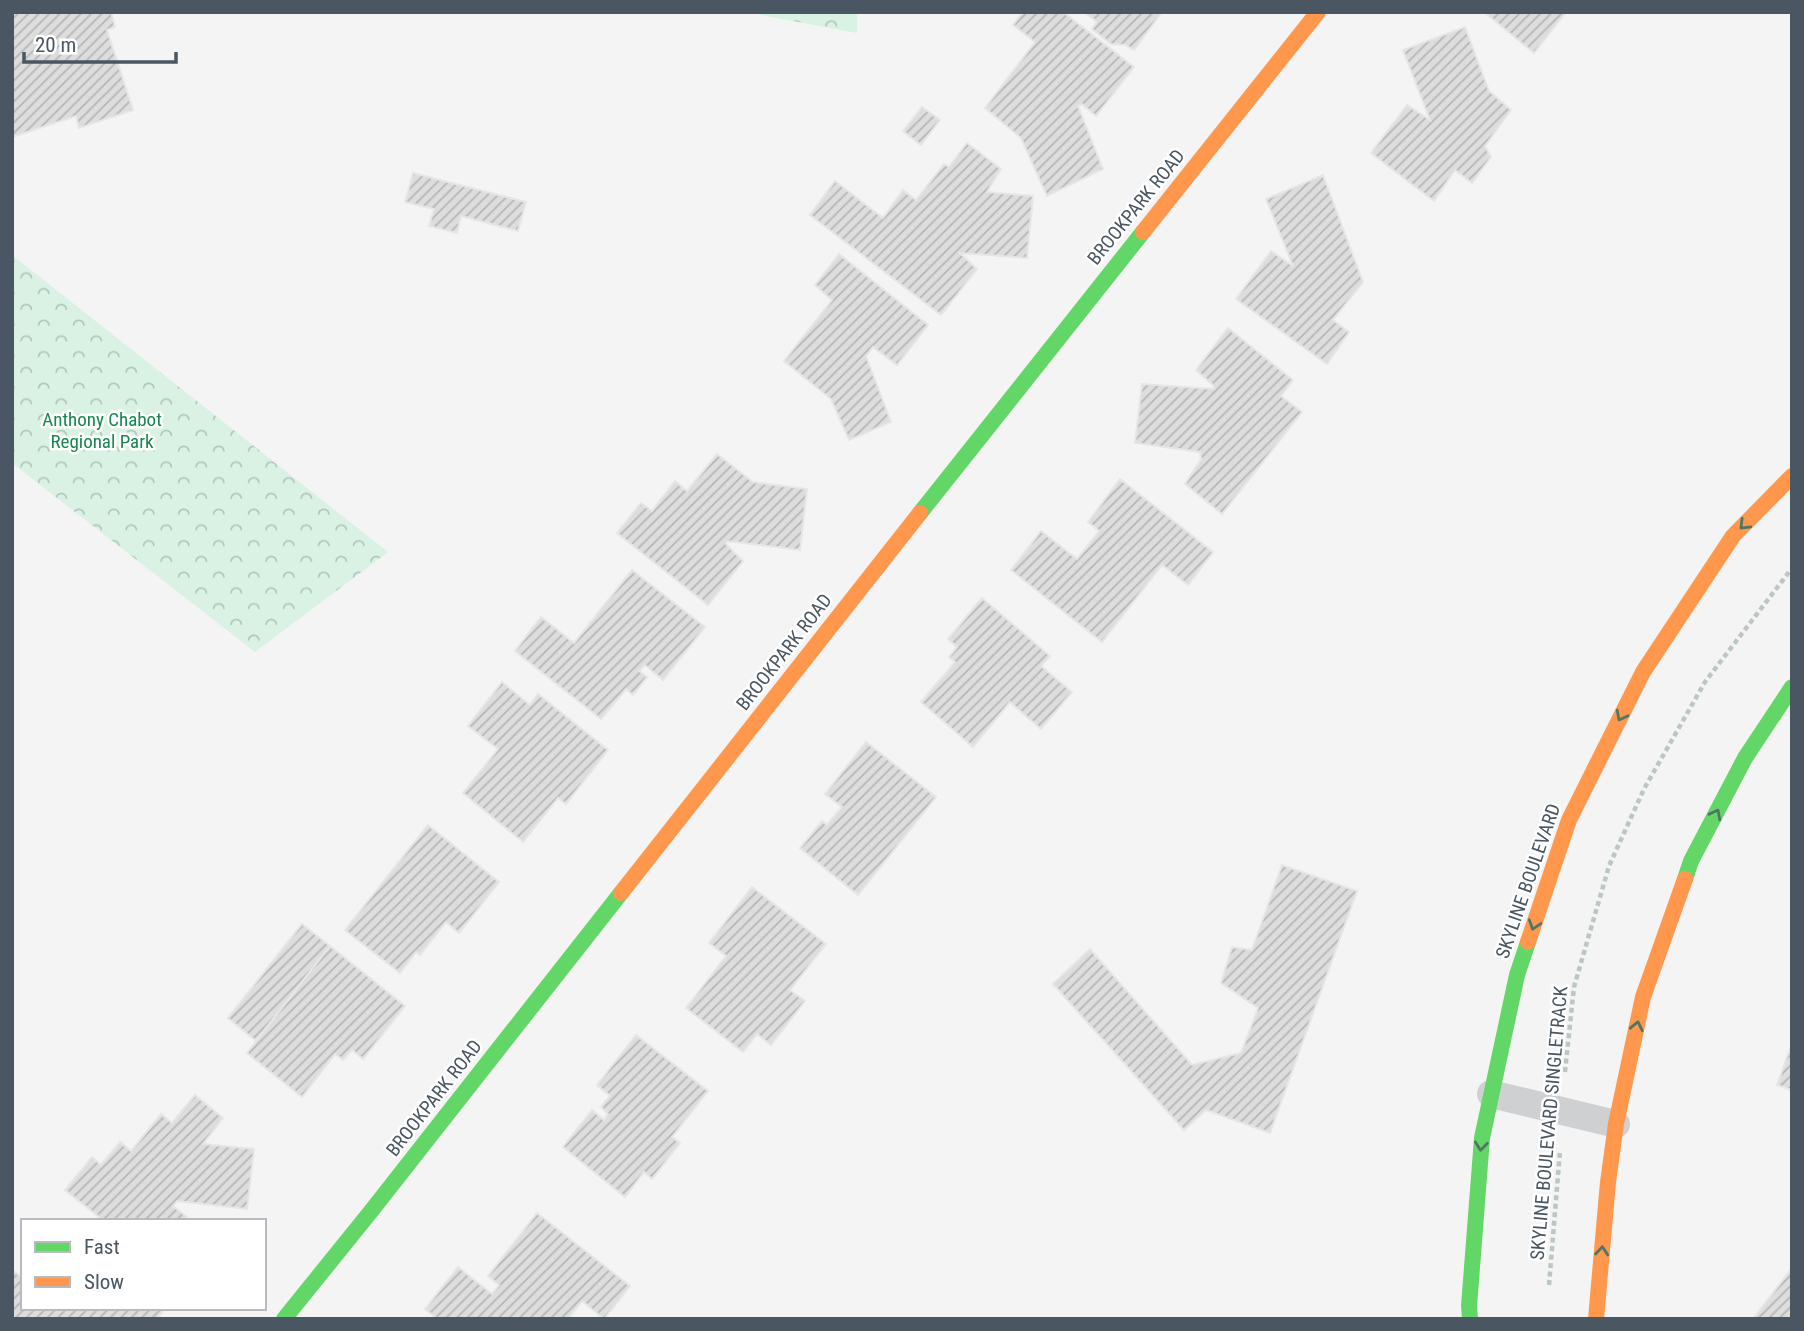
<svg xmlns="http://www.w3.org/2000/svg" width="1804" height="1331" font-family="'Roboto Condensed',sans-serif">
<style>
.park{fill:url(#park-crowns)}
.building{fill:url(#building-hatch);stroke:#e5e6e7;stroke-width:2}
.lines{fill:none;stroke-linecap:round;stroke-linejoin:round}
.path{stroke:#bcc7c4;stroke-width:4.5;stroke-dasharray:5 3.5;stroke-linecap:butt}
.lane{stroke:#ced0d2;stroke-width:28}
.fast{stroke:#63d668;stroke-width:16}
.slow{stroke:#ff974d;stroke-width:16}
.oneway{stroke:#507663}
.labels{text-anchor:middle;dominant-baseline:central;stroke-width:5;stroke-linejoin:round;paint-order:stroke}
.street-label{font-size:19px;fill:#4a5661;stroke:#fff}
.park-label{font-size:19px;fill:#17864f;stroke:#fff}
</style>
<defs>
<pattern id="park-crowns" width="20" height="18" patternUnits="userSpaceOnUse" patternTransform="scale(1.75)"><rect width="20" height="18" fill="#d9f2e3"/><path d="M2 6a3 3 0 1 1 6 0M12 15a3 3 0 1 1 6 0" fill="none" stroke="#b2c7bb"/></pattern>
<pattern id="building-hatch" width="6" height="6" patternUnits="userSpaceOnUse" patternTransform="scale(1.75)"><rect width="6" height="6" fill="#ddddde"/><path d="M-1 1l2-2M0 6l6-6M5 7l2-2" fill="none" stroke="#b5b6b7"/></pattern>
</defs>
<rect width="100%" height="100%" fill="#f4f4f4"/>
<!-- park -->
<g class="park">
<path d="M745,12H857V33Z"/>
<path d="M12,255L388,552L255,652L12,463Z"/>
</g>
<!-- building -->
<g class="building">
<path d="M12,12H111L115,27L107,30L133,110L79,128L76,116L12,137Z"/>
<path d="M1023,12H1063L1134,67L1096,116L1082,104L1078,106L1103,169L1047,196L1021,138L985,108L1035,42L1013,25Z"/>
<path d="M1084,12H1162L1134,50L1125,45L1111,44L1092,29L1097,22Z"/>
<path d="M1484,12H1566L1534,53Z"/>
<path d="M1465,27L1489,91L1511,110L1485,146L1491,157L1472,183L1455,170L1434,201L1371,153L1407,105L1430,120L1403,50Z"/>
<path d="M922,107L940,120L921,145L903,131Z"/>
<path d="M967,143L1001,169L987,192L1033,196L1027,258L960,253L977,269L941,315L810,215L835,181L883,218L903,190L916,200L944,164L949,167Z"/>
<path d="M413,173L526,202L518,231L461,216L457,233L429,226L434,209L405,202Z"/>
<path d="M1323,175L1363,282L1333,320L1349,332L1327,364L1236,299L1271,251L1293,266L1266,199Z"/>
<path d="M839,254L928,325L897,365L873,347L866,356L891,422L849,440L831,399L784,361L832,300L815,285Z"/>
<path d="M1228,328L1293,380L1281,396L1302,412L1222,514L1185,484L1201,459L1200,452L1135,443L1142,384L1214,389L1213,385L1196,370Z"/>
<path d="M717,454L753,482L807,489L800,550L727,541L726,544L743,561L708,605L617,533L641,503L652,511L675,481L687,491Z"/>
<path d="M1120,479L1213,552L1188,585L1162,565L1102,642L1011,570L1041,531L1077,559L1099,531L1088,522Z"/>
<path d="M632,570L705,627L663,680L645,665L639,671L647,677L633,695L626,689L601,719L515,651L541,617L574,643Z"/>
<path d="M982,598L1050,656L1041,666L1072,692L1041,729L1010,702L973,747L921,702L955,662L949,657L957,647L948,639Z"/>
<path d="M502,682L530,705L538,694L608,750L566,804L558,798L523,842L463,793L498,749L468,726Z"/>
<path d="M866,742L936,797L858,895L800,848L822,821L827,825L842,807L825,794Z"/>
<path d="M428,825L499,882L459,933L446,922L420,955L416,952L400,973L345,930Z"/>
<path d="M1282,865L1357,891L1270,1133L1206,1110L1184,1130L1053,984L1090,949L1192,1065L1241,1053L1258,1008L1221,983L1232,947L1252,950Z"/>
<path d="M752,887L826,944L790,990L805,1001L771,1045L757,1034L743,1052L686,1008L726,956L709,943Z"/>
<path d="M302,924L330,946L256,1041L228,1018Z"/>
<path d="M330,946L405,1006L363,1059L352,1050L343,1060L335,1054L302,1097L247,1053Z"/>
<path d="M636,1035L708,1091L672,1137L680,1143L652,1179L644,1172L625,1197L563,1147L592,1110L604,1120L608,1114L601,1107L610,1096L597,1085Z"/>
<path d="M1792,1043V1090L1777,1085Z"/>
<path d="M195,1095L223,1118L203,1144L254,1149L247,1209L177,1201L173,1206L187,1217L184,1221H104L65,1190L92,1157L101,1165L120,1142L131,1151L161,1114L172,1123Z"/>
<path d="M537,1213L630,1286L604,1319L582,1301L568,1319H437L425,1309L458,1267L492,1294L499,1285L488,1276Z"/>
<path d="M1792,1268V1319H1753Z"/>
<path d="M12,1270L23,1278V1308H165L157,1319H12Z"/>
</g>
<g class="lines">
<!-- path -->
<g class="path">
<path d="M1565,1072L1574,987L1609,866L1644,789L1705,682L1792,568"/>
<path d="M1549,1285L1560,1151"/>
</g>
<!-- lane -->
<path class="lane" d="M1491,1094L1616,1124"/>
<!-- fast -->
<g class="fast">
<path d="M920,513L1143,232"/>
<path d="M1685,879L1691,861L1745,758L1792,687"/>
<path d="M284,1319L372,1210L621,893"/>
<path d="M1470,1319L1469,1306L1482,1138L1517,975L1528,942"/>
</g>
<!-- slow -->
<g class="slow">
<path d="M1143,232L1318,12"/>
<path d="M621,893L920,513"/>
<path d="M1528,942L1569,820L1643,672L1733,536L1792,476"/>
<path d="M1596,1319L1608,1182L1616,1124L1643,997L1685,879"/>
</g>
</g>
<!-- one-way arrows -->
<defs><path id="oneway-chevron" d="M-2-3.5L2.5 0L-2 3.5" fill="none" stroke-width="1.6" stroke-linecap="round" stroke-linejoin="round" transform="scale(1.75)"/></defs>
<g class="oneway">
<use href="#oneway-chevron" transform="translate(1744 525) rotate(135)"/>
<use href="#oneway-chevron" transform="translate(1621 716) rotate(117)"/>
<use href="#oneway-chevron" transform="translate(1716 814) rotate(-63)"/>
<use href="#oneway-chevron" transform="translate(1534 925) rotate(108)"/>
<use href="#oneway-chevron" transform="translate(1637 1026) rotate(-78)"/>
<use href="#oneway-chevron" transform="translate(1481 1146) rotate(96)"/>
<use href="#oneway-chevron" transform="translate(1602 1251) rotate(-85)"/>
</g>
<g class="labels">
<!-- street labels -->
<g class="street-label">
<text transform="translate(1136 207) rotate(-51)">BROOKPARK ROAD</text>
<text transform="translate(784 652) rotate(-52)">BROOKPARK ROAD</text>
<text transform="translate(1528 881) rotate(-71)">SKYLINE BOULEVARD</text>
<text transform="translate(434 1098) rotate(-52)">BROOKPARK ROAD</text>
<text transform="translate(1549 1123) rotate(-85)">SKYLINE BOULEVARD SINGLETRACK</text>
</g>
<!-- park labels -->
<g class="park-label">
<text x="102" y="419">Anthony Chabot<tspan x="102" dy="22">Regional Park</tspan></text>
</g>
</g>
<!-- border -->
<rect width="1804" height="1331" fill="none" stroke="#4a5661" stroke-width="28"/>
<!-- legend -->
<rect x="21" y="1219" width="245" height="91" fill="#ffffff" stroke="#b7bbc0" stroke-width="2"/>
<rect x="35" y="1242" width="35" height="10" fill="#63d668" stroke="#b7bbc0" stroke-width="2"/>
<text x="84" y="1254" font-size="21" fill="#4a5661">Fast</text>
<rect x="35" y="1277" width="35" height="10" fill="#ff974d" stroke="#b7bbc0" stroke-width="2"/>
<text x="84" y="1289" font-size="21" fill="#4a5661">Slow</text>
<!-- scale -->
<path d="M24 52v10h152v-10" fill="none" stroke="#4a5661" stroke-width="3.5"/>
<text x="35" y="52" font-size="21" fill="#4a5661" stroke="#ffffff" stroke-width="5" paint-order="stroke">20 m</text>
</svg>
